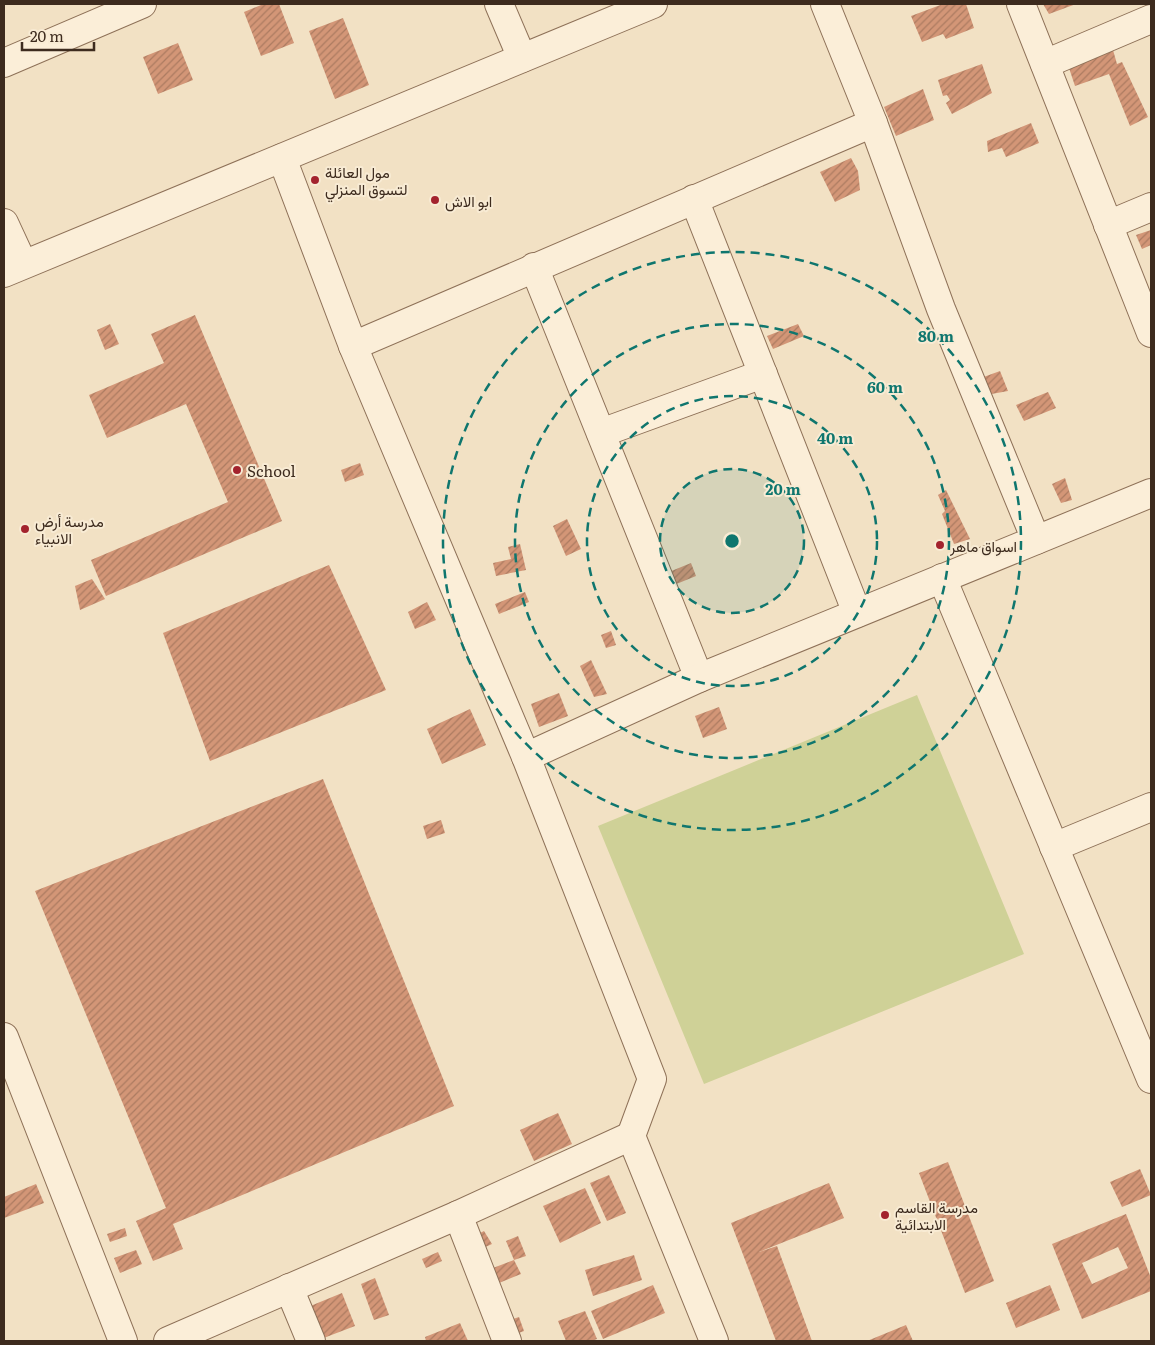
<svg xmlns="http://www.w3.org/2000/svg" width="1155" height="1345" font-family="Literata,Vazirmatn,serif">
<style>
.pitch{fill:#cfd197}
.building{fill:url(#building-hatch);fill-rule:evenodd}
.lines{fill:none;stroke-linecap:round;stroke-linejoin:round}
.minor-casing{stroke:#8e7158;stroke-width:30}
.tertiary-casing{stroke:#8e7158;stroke-width:30}
.minor{stroke:#fbeed8;stroke-width:28}
.tertiary{stroke:#fbeed8;stroke-width:28}
.ring{fill:none;stroke:#0f766e;stroke-width:2.5;stroke-dasharray:9 6}
.poi-dot{fill:#a3232d;stroke:#f8ebd4;stroke-width:2}
.labels{text-anchor:middle;dominant-baseline:central;stroke-width:4;stroke-linejoin:round;paint-order:stroke}
.poi-label{font-size:15px;fill:#3d2b1e;stroke:#f8ebd4;text-anchor:start}
.centre{fill:#0f766e;stroke:#f8ebd4;stroke-width:2.5}
.ring-label{font-size:15px;text-anchor:middle;font-weight:bold;fill:#0f766e;stroke:#f8ebd4;stroke-width:4;stroke-linejoin:round;paint-order:stroke}
</style>
<defs>
<pattern id="building-hatch" width="6" height="6" patternUnits="userSpaceOnUse" patternTransform="scale(1.25)"><rect width="6" height="6" fill="#d39677"/><path d="M-1 1l2-2M0 6l6-6M5 7l2-2" fill="none" stroke="#ac7b61"/></pattern>
</defs>
<rect width="100%" height="100%" fill="#f2e1c4"/>
<!-- pitch -->
<path class="pitch" d="M917,695L1024,954L704,1084L598,826Z"/>
<!-- building -->
<g class="building">
<path d="M261,4H279L294,43L261,56L244,12L261,5Z"/>
<path d="M943,4H966L974,28L946,39L943,34L922,42L911,16Z"/>
<path d="M1043,4H1076L1049,14Z"/>
<path d="M343,18L369,85L335,99L309,31Z"/>
<path d="M178,43L193,80L158,94L143,57Z"/>
<path d="M1113,50L1117,64L1122,62L1148,117L1130,126L1109,74L1075,86L1069,68Z"/>
<path d="M982,64L992,93L952,114L946,103L950,100L947,95L943,96L938,80Z"/>
<path d="M923,89L934,120L896,136L884,107Z"/>
<path d="M1031,123L1039,143L1006,157L1002,148L988,152L987,141Z"/>
<path d="M851,158L858,171L860,190L835,202L820,172Z"/>
<path d="M1151,230V245L1142,249L1136,235Z"/>
<path d="M195,315L282,521L106,596L91,560L228,502L186,404L107,438L89,395L164,363L151,334Z"/>
<path d="M110,324L119,344L105,350L97,330Z"/>
<path d="M798,324L804,336L773,349L767,336Z"/>
<path d="M1000,371L1008,391L986,395L981,378Z"/>
<path d="M1048,392L1056,408L1024,421L1016,405Z"/>
<path d="M360,463L364,475L345,482L341,470Z"/>
<path d="M1065,478L1072,500L1061,503L1052,484Z"/>
<path d="M946,490L970,539L954,544L942,514L945,511L938,495Z"/>
<path d="M567,519L581,549L566,556L553,526Z"/>
<path d="M520,544L526,570L496,576L493,563L511,559L508,547Z"/>
<path d="M691,563L696,576L674,585L669,572Z"/>
<path d="M329,565L386,690L210,761L163,633Z"/>
<path d="M92,579L105,599L80,610L75,586Z"/>
<path d="M525,592L529,602L499,614L495,604Z"/>
<path d="M427,602L436,620L415,629L408,612Z"/>
<path d="M611,631L616,645L606,648L601,635Z"/>
<path d="M591,660L607,694L594,697L580,666Z"/>
<path d="M559,693L568,716L539,727L531,704Z"/>
<path d="M719,707L727,729L703,738L695,716Z"/>
<path d="M470,709L486,745L442,764L427,729Z"/>
<path d="M323,779L454,1106L173,1224L183,1249L153,1261L136,1221L166,1208L35,891Z"/>
<path d="M441,820L445,833L427,839L423,826Z"/>
<path d="M558,1113L572,1144L534,1161L520,1130Z"/>
<path d="M948,1162L994,1281L965,1293L919,1173Z"/>
<path d="M1140,1169L1151,1195L1122,1207L1110,1182Z"/>
<path d="M609,1175L626,1213L607,1221L590,1183Z"/>
<path d="M829,1183L844,1218L759,1252L777,1246L812,1341H776L731,1223Z"/>
<path d="M36,1184L44,1203L4,1218V1197Z"/>
<path d="M585,1188L601,1223L560,1243L543,1206Z"/>
<path d="M1126,1214L1151,1278V1291L1082,1319L1052,1244ZM1118,1247L1128,1268L1092,1284L1082,1263Z"/>
<path d="M125,1228L127,1236L110,1242L107,1234Z"/>
<path d="M484,1231L492,1244L481,1249L474,1236Z"/>
<path d="M518,1236L526,1256L514,1260L521,1274L499,1283L493,1268L514,1260L506,1241Z"/>
<path d="M136,1250L142,1264L120,1273L114,1258Z"/>
<path d="M438,1252L442,1261L426,1268L422,1259Z"/>
<path d="M634,1255L642,1280L593,1296L585,1270Z"/>
<path d="M375,1278L389,1315L374,1320L361,1284Z"/>
<path d="M653,1285L665,1313L603,1339L591,1311Z"/>
<path d="M1050,1285L1060,1310L1016,1328L1006,1303Z"/>
<path d="M342,1293L355,1326L321,1339L308,1307Z"/>
<path d="M585,1311L597,1339L591,1341H566L558,1321Z"/>
<path d="M519,1317L524,1331L516,1334L510,1320Z"/>
<path d="M460,1323L468,1341H426L425,1337Z"/>
<path d="M906,1325L913,1341H867Z"/>
</g>
<g class="lines">
<defs>
<g id="minor">
<path d="M499,4L522,58"/>
<path d="M825,4L873,123L941,309L1036,540"/>
<path d="M1021,4L1151,333"/>
<path d="M4,63L142,4"/>
<path d="M1045,64L1151,19"/>
<path d="M282,158L353,346L526,757L652,1079L631,1136L714,1341"/>
<path d="M694,199L857,613"/>
<path d="M1108,225L1151,207"/>
<path d="M534,267L699,678"/>
<path d="M353,346L873,123"/>
<path d="M601,433L763,374"/>
<path d="M942,578L1151,1079"/>
<path d="M526,757L699,678L1151,493"/>
<path d="M1054,847L1151,807"/>
<path d="M4,1037L123,1341"/>
<path d="M458,1215L507,1341"/>
<path d="M289,1288L311,1341"/>
<path d="M168,1341L458,1215L631,1136"/>
</g>
<g id="tertiary">
<path d="M4,223L23,264"/>
<path d="M4,273L653,4"/>
</g>
</defs>
<!-- minor casing -->
<use href="#minor" class="minor-casing"/>
<!-- tertiary casing -->
<use href="#tertiary" class="tertiary-casing"/>
<!-- minor -->
<use href="#minor" class="minor"/>
<!-- tertiary -->
<use href="#tertiary" class="tertiary"/>
</g>
<!-- distance rings -->
<circle cx="732" cy="541" r="72" fill="#0f766e" fill-opacity=".12"/>
<g class="ring">
<circle cx="732" cy="541" r="72"/>
<circle cx="732" cy="541" r="145"/>
<circle cx="732" cy="541" r="217"/>
<circle cx="732" cy="541" r="289"/>
</g>
<!-- markers -->
<g class="poi-dot">
<circle cx="315" cy="180" r="5"/>
<circle cx="435" cy="200" r="5"/>
<circle cx="237" cy="470" r="5"/>
<circle cx="25" cy="529" r="5"/>
<circle cx="940" cy="545" r="5"/>
<circle cx="885" cy="1215" r="5"/>
</g>
<g class="labels">
<!-- poi labels -->
<g class="poi-label">
<text x="325" y="171">مول العائلة<tspan x="325" dy="17">لتسوق المنزلي</tspan></text>
<text x="445" y="200">ابو الاش</text>
<text x="247" y="470">School</text>
<text x="35" y="520">مدرسة أرض<tspan x="35" dy="17">الانبياء</tspan></text>
<text x="950" y="545">اسواق ماهر</text>
<text x="895" y="1206">مدرسة القاسم<tspan x="895" dy="17">الابتدائية</tspan></text>
</g>
</g>
<circle cx="732" cy="541" r="8" class="centre"/>
<g class="ring-label">
<text x="936" y="342">80 m</text>
<text x="885" y="393">60 m</text>
<text x="835" y="444">40 m</text>
<text x="783" y="495">20 m</text>
</g>
<!-- border -->
<rect width="1155" height="1345" fill="none" stroke="#3d2b1e" stroke-width="10"/>
<!-- scale -->
<path d="M22 42v8h72v-8" fill="none" stroke="#3d2b1e" stroke-width="2.5"/>
<text x="30" y="42" font-size="15" fill="#3d2b1e" stroke="#f8ebd4" stroke-width="4" paint-order="stroke">20 m</text>
</svg>
